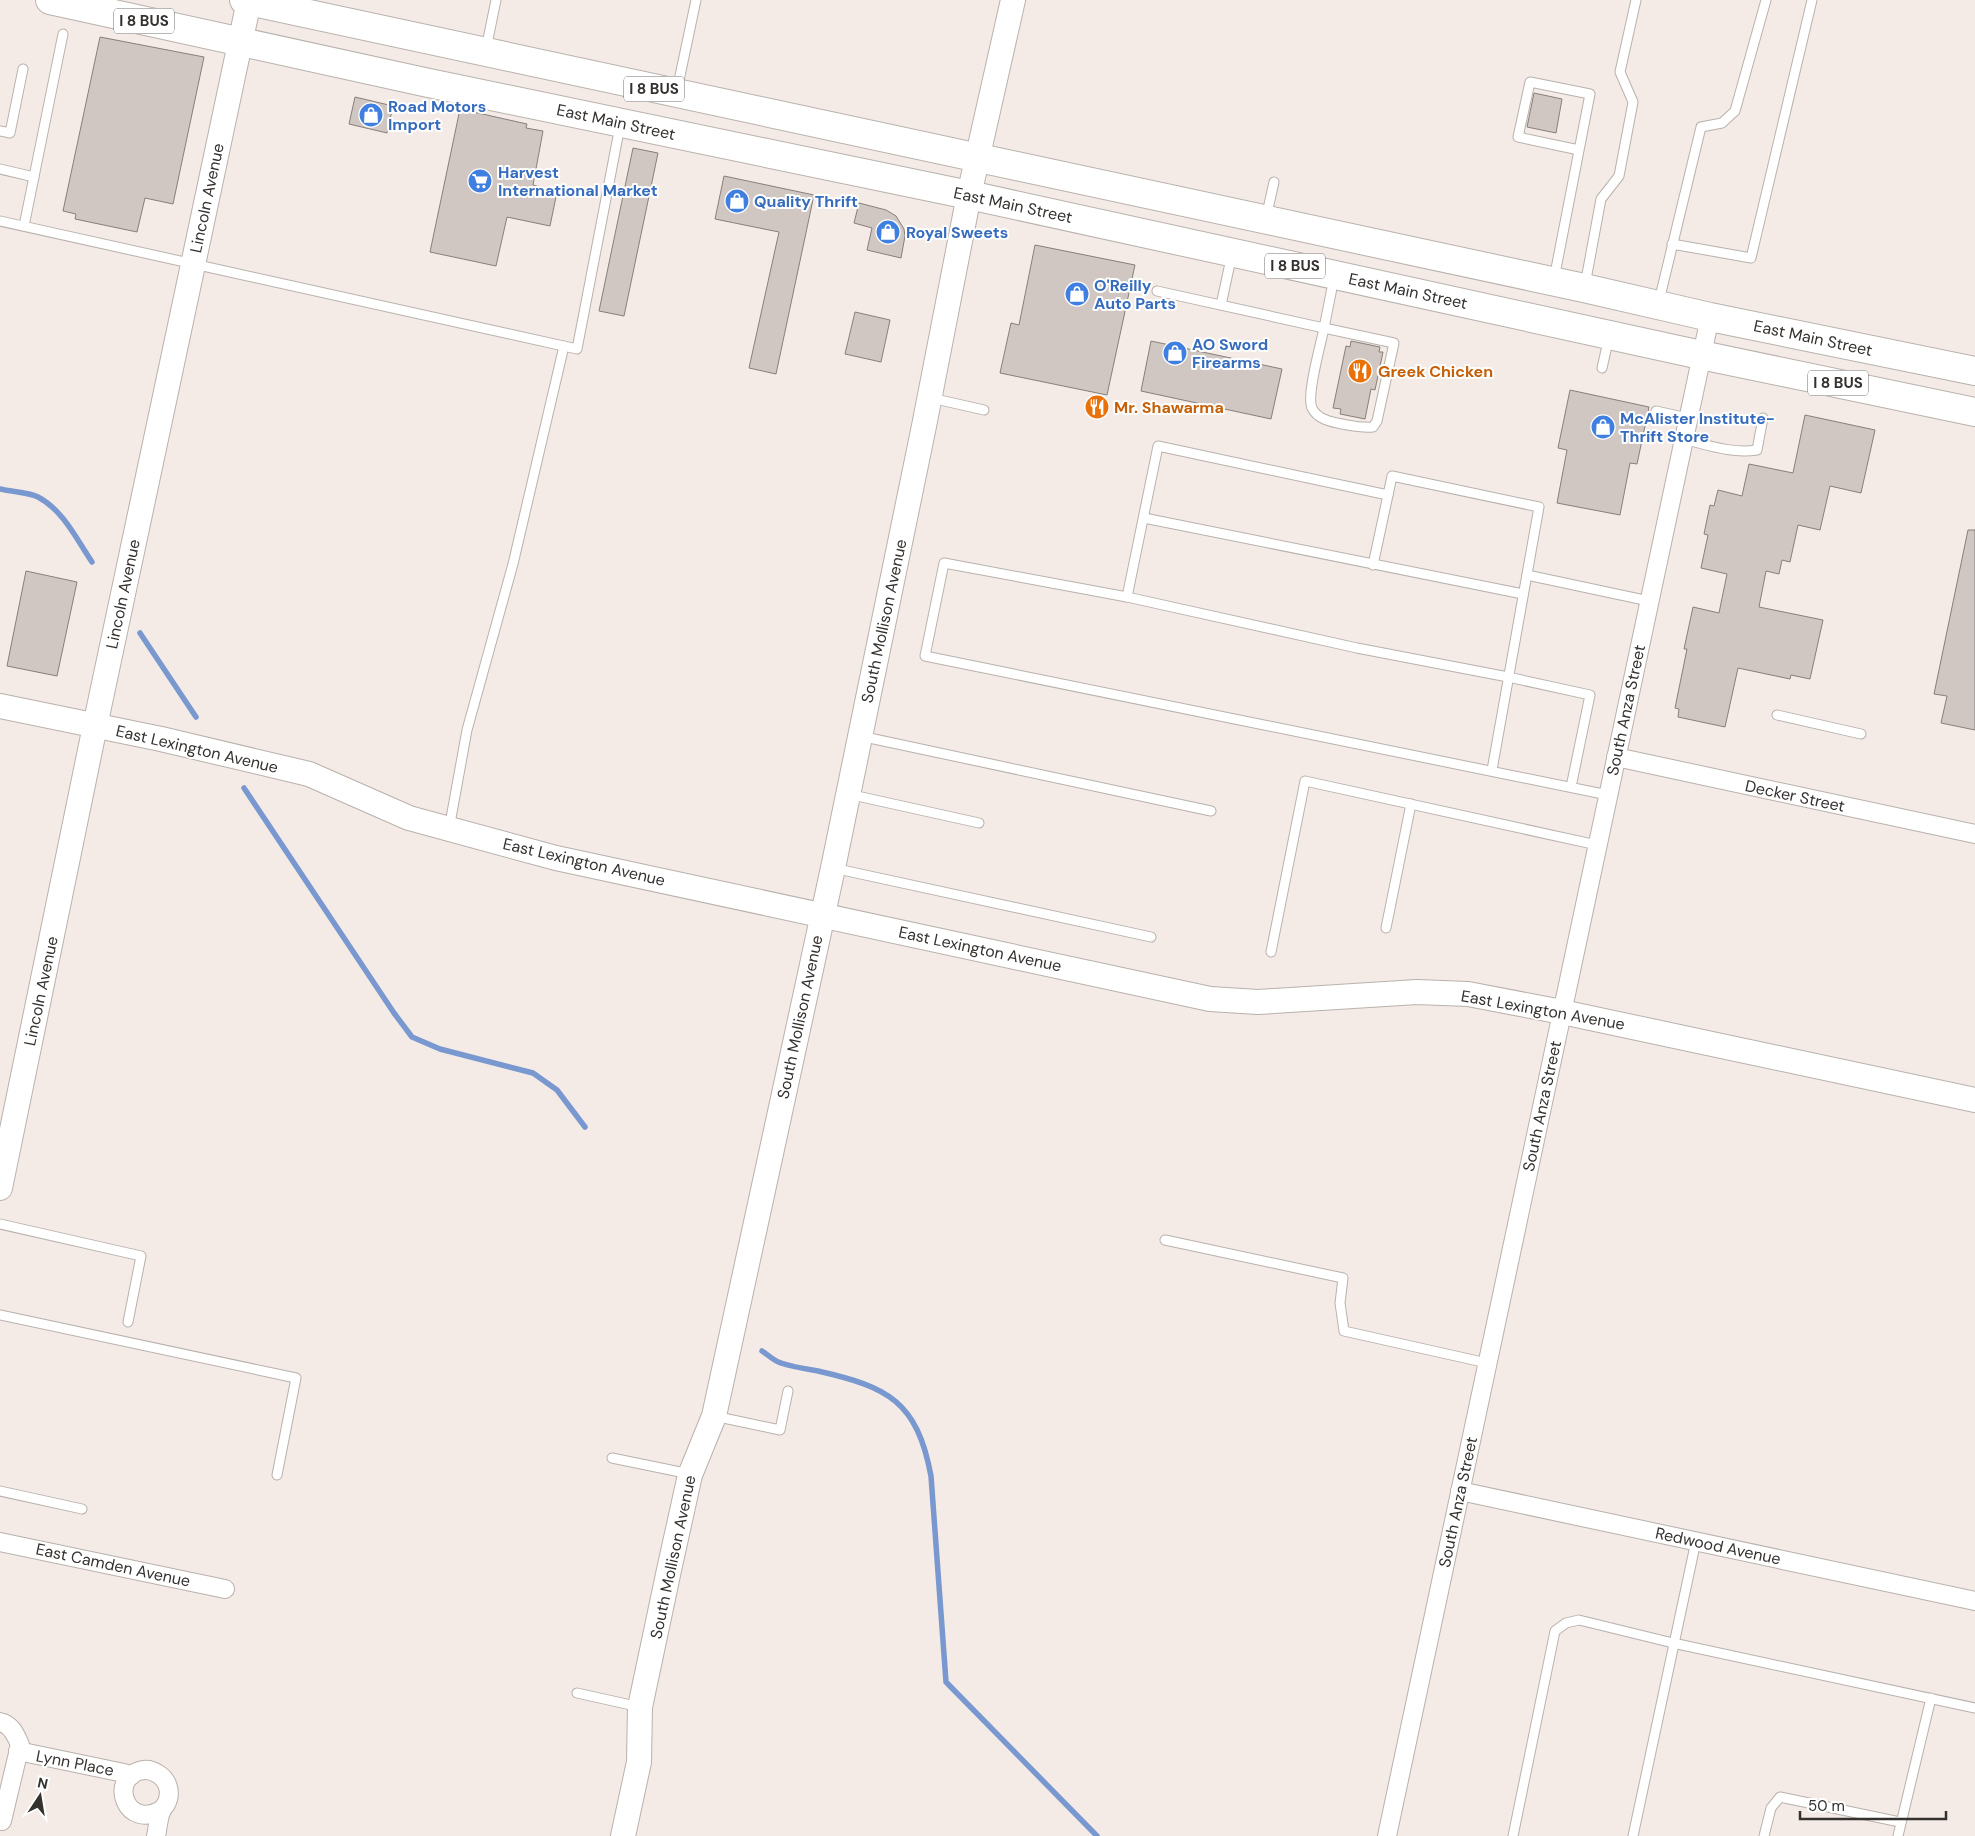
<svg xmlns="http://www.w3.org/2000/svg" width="1975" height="1836" font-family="'DM Sans',sans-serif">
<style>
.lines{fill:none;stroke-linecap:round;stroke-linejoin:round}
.stream{stroke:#7998cf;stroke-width:5.5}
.building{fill:#d0c7c3;stroke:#877f7b}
.lane-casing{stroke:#b9b1ac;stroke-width:11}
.street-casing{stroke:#b9b1ac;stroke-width:20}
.secondary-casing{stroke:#b9b1ac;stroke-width:26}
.primary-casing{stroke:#b9b1ac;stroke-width:30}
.lane{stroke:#fff;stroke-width:9}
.street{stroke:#fff;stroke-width:18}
.secondary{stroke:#fff;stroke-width:24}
.primary{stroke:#fff;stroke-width:28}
.labels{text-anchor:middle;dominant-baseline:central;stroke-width:4;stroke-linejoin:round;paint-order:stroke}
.shield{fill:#fff;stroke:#716f6d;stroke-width:1}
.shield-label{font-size:15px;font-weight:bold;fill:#34312f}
.shop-label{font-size:16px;font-weight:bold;fill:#366cbe;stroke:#fff;text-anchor:start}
.street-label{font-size:16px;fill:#34312f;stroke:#fff}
.food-label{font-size:16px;font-weight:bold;fill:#c56008;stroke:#fff;text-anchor:start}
</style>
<rect width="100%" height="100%" fill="#f4ebe6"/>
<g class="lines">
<!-- stream -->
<g class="stream">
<path d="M0,489C12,492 27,492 38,497C63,510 77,540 92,562"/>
<path d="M140,633L196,717"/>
<path d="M244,788L394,1013L412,1037L440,1049L533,1073L557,1090L585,1127"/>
<path d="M762,1351C768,1355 774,1361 781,1363C793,1367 806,1369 818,1371C888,1387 917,1401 931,1476L946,1682L1097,1836"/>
</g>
</g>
<!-- building -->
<g class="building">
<path d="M100,37L204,57L173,204L145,198L137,232L75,219L76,214L63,211Z"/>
<path d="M1534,93L1562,99L1556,133L1527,127Z"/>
<path d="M355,97L393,106L387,133L349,124Z"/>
<path d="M460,109L527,124L526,128L543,131L533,185L557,192L550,226L507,217L496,266L430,252Z"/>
<path d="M633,148L658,153L624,316L599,311Z"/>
<path d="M724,176L814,195L776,374L749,368L779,232L715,219Z"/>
<path d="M859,203L886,210L896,216L904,229L905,236L901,258L867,250L872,228L854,223Z"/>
<path d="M1035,245L1135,265L1107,395L1000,373L1011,323L1019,325Z"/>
<path d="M855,312L890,320L881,362L845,354Z"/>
<path d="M1151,341L1282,369L1271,419L1141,391Z"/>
<path d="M1351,341L1380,347L1379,352H1383L1375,390L1371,389L1365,419L1340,414L1341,409L1333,408L1346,346L1350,347Z"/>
<path d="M1570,390L1649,407L1637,464L1630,463L1620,515L1557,503L1567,450L1558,448Z"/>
<path d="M1805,415L1875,430L1861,493L1830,486L1820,530L1798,525L1790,562L1782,560L1779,574L1766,571L1759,607L1823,620L1810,679L1791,675L1790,679L1738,668L1725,727L1678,717L1679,709L1675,708L1687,649H1684L1693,607L1719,613L1727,574L1701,568L1708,535L1704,534L1710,505L1714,506L1718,490L1742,496L1749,464L1793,473Z"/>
<path d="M1968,530H1975V730L1941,723L1947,696L1934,694Z"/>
<path d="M26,571L77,582L57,676L7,666Z"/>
</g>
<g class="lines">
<defs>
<g id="lane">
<path d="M486,49L496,0"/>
<path d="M677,90L696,0"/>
<path d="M0,131L10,133L23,69"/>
<path d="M0,169L34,177"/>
<path d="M1266,218L1274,182"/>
<path d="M0,221L577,349L620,126"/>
<path d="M24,226L63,34"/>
<path d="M1672,244L1751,258L1812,0"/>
<path d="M1554,279L1590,94L1530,82L1518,137L1579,150"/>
<path d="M1585,285L1601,199L1619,176L1633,102L1620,72L1636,0"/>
<path d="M1157,291L1324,328L1334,278"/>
<path d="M1659,301L1701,127L1722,123L1735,111L1766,0"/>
<path d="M1221,305L1232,254"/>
<path d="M1324,328L1394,343L1377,421L1373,427C1362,428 1353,426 1342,424C1331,422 1317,419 1312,408C1306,395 1321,344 1324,328Z"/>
<path d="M1602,368L1609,337"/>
<path d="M931,398L984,410"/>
<path d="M1656,411L1688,418"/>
<path d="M1683,439C1708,445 1732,454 1757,450L1763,418"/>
<path d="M1144,518L1523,594"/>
<path d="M1373,565L1388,495"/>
<path d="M1527,575L1649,601"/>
<path d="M1127,597L1158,446L1388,495L1392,476L1539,507L1492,770"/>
<path d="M1777,715L1861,734"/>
<path d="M860,736L1211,811"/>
<path d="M1571,787L1590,695L1508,677L1357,648L1127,597L944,563L925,656L1608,795"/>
<path d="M848,794L979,823"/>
<path d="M449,829L467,730L513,564L564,346"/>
<path d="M833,868L1151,937"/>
<path d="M1386,928L1411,804"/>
<path d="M1271,952L1305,781L1597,845"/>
<path d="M0,1224L141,1256L128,1322"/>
<path d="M1165,1240L1343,1278L1340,1303L1344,1331L1487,1363"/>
<path d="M0,1315L296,1378L277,1475"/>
<path d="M714,1416L780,1430L788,1391"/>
<path d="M612,1458L690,1474"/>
<path d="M0,1491L82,1509"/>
<path d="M577,1693L640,1707"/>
<path d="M1513,1836L1555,1631L1566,1623L1579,1620L1673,1643L1975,1708"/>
<path d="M1633,1836L1696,1541"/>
<path d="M1764,1836L1771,1808L1780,1797L1900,1822"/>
<path d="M1898,1836L1931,1698"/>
</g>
<g id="street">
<path d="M1616,757L1975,834"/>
<path d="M1460,1491L1975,1601"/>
<path d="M0,1542L225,1589"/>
<path d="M0,1722C11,1724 16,1735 20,1745L2,1821"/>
<path d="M18,1751L124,1773L131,1776"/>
<path d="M156,1836C158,1828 158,1817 162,1810C163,1807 165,1806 166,1804C172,1793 168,1780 158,1774C152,1770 145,1769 139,1771C109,1780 126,1830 161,1810"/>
<path d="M1387,1836L1710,317"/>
</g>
<g id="secondary">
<path d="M0,706L161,739L309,774L409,818L556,858L1210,999L1258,1002L1417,992L1468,994L1562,1012L1975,1100"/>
<path d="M0,1188L95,726L249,1"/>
<path d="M623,1836L639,1762L640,1707L669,1570L690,1475L714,1416L833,868L924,426L969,195L1013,0"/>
</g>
<g id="primary">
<path d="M50,0L424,82L969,195L1701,355L1975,412"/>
<path d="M244,0L1584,288L1710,317L1975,371"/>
</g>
</defs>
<!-- lane casing -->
<use href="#lane" class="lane-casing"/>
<!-- street casing -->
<use href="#street" class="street-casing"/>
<!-- secondary casing -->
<use href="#secondary" class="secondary-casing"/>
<!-- primary casing -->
<use href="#primary" class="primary-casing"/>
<!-- lane -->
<use href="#lane" class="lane"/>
<!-- street -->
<use href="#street" class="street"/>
<!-- secondary -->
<use href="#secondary" class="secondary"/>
<!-- primary -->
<use href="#primary" class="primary"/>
</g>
<!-- icons -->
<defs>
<symbol id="shop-disc" viewBox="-11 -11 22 22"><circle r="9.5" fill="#3f7fe0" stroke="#fff"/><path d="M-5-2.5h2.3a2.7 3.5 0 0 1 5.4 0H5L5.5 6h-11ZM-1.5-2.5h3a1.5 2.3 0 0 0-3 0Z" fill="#fff"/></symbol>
<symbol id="supermarket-disc" viewBox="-11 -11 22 22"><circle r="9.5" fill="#3f7fe0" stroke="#fff"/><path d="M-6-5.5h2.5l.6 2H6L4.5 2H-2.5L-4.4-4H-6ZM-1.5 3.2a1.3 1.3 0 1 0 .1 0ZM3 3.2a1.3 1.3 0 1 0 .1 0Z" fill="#fff"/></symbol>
<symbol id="restaurant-disc" viewBox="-11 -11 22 22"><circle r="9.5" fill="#e8710a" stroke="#fff"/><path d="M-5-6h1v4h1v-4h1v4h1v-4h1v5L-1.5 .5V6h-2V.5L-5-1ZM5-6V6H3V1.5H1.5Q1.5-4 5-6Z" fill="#fff"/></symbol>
</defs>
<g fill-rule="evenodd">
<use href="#shop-disc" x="357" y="101" width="28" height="28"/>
<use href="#supermarket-disc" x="466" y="167" width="28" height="28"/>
<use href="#shop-disc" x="723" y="187" width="28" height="28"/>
<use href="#shop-disc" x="874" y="218" width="28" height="28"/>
<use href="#shop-disc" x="1063" y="280" width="28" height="28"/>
<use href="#shop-disc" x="1161" y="339" width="28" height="28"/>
<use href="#restaurant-disc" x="1346" y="357" width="28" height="28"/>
<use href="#restaurant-disc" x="1083" y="393" width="28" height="28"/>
<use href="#shop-disc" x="1589" y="413" width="28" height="28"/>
</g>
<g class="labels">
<!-- shield labels -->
<g class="shield">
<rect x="114" y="8.5" width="60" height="25" rx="4"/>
<rect x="624" y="76.5" width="60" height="25" rx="4"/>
<rect x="1265" y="253.5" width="60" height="25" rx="4"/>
<rect x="1808" y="370.5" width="60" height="25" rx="4"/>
</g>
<g class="shield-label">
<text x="144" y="21">I 8 BUS</text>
<text x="654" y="89">I 8 BUS</text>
<text x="1295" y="266">I 8 BUS</text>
<text x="1838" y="383">I 8 BUS</text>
</g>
<!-- shop labels -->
<g class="shop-label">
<text x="388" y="106">Road Motors<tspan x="388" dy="18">Import</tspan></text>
<text x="498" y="172">Harvest<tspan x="498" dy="18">International Market</tspan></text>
<text x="754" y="201">Quality Thrift</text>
<text x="906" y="232">Royal Sweets</text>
<text x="1094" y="285">O'Reilly<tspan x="1094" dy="18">Auto Parts</tspan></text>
<text x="1192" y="344">AO Sword<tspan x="1192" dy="18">Firearms</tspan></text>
<text x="1620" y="418">McAlister Institute-<tspan x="1620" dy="18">Thrift Store</tspan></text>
</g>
<!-- street labels -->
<g class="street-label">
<text transform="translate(616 122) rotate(12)">East Main Street</text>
<text transform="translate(207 198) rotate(-78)">Lincoln Avenue</text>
<text transform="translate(1013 205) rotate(12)">East Main Street</text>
<text transform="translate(1408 291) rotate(12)">East Main Street</text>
<text transform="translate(1813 338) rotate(12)">East Main Street</text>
<text transform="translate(123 594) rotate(-78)">Lincoln Avenue</text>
<text transform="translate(884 621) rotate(-78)">South Mollison Avenue</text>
<text transform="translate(1626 710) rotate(-78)">South Anza Street</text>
<text transform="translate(197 749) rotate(13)">East Lexington Avenue</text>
<text transform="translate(1795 796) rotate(12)">Decker Street</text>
<text transform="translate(584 862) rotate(13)">East Lexington Avenue</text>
<text transform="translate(980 949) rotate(12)">East Lexington Avenue</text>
<text transform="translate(41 991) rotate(-78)">Lincoln Avenue</text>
<text transform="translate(1543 1010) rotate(10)">East Lexington Avenue</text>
<text transform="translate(800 1017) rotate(-78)">South Mollison Avenue</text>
<text transform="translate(1542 1106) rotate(-78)">South Anza Street</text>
<text transform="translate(1458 1502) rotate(-78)">South Anza Street</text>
<text transform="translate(1718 1546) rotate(12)">Redwood Avenue</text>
<text transform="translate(673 1557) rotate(-78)">South Mollison Avenue</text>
<text transform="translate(113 1565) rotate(12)">East Camden Avenue</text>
<text transform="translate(75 1763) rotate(11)">Lynn Place</text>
</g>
<!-- food labels -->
<g class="food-label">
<text x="1378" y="371">Greek Chicken</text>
<text x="1114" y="407">Mr. Shawarma</text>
</g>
</g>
<!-- north arrow -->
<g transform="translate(40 1796) rotate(12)" stroke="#ffffff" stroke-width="4" paint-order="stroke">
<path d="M0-4L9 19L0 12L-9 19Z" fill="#34312f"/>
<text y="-8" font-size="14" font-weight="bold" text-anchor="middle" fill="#34312f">N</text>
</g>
<!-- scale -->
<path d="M1800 1811v8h146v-8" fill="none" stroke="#34312f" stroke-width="2.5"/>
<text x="1808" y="1811" font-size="15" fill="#34312f" stroke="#ffffff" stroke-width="4" paint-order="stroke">50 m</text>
</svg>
